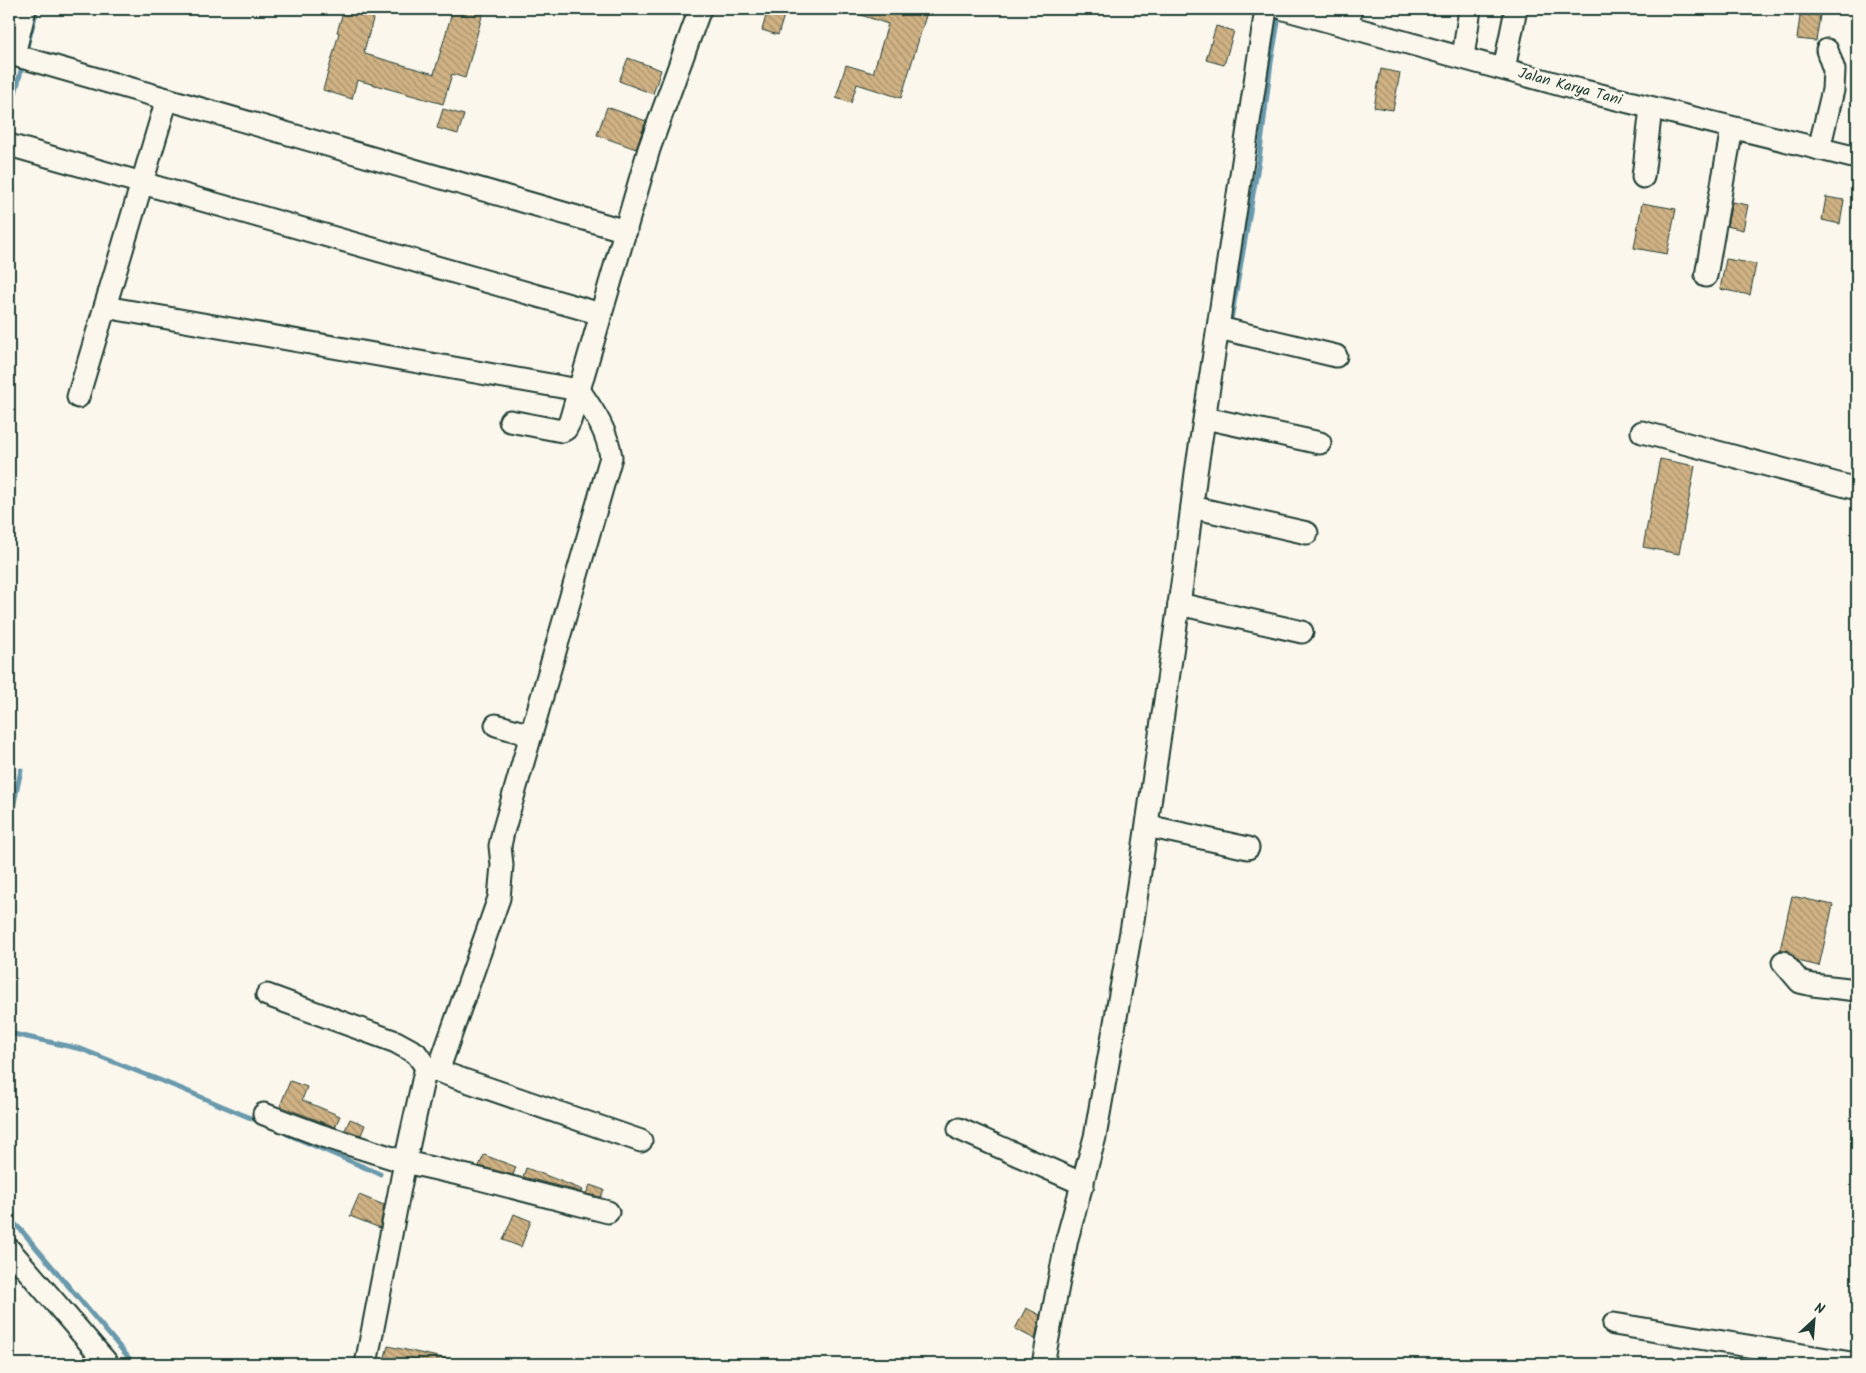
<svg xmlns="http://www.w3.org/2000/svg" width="1866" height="1373" font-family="Kalam,sans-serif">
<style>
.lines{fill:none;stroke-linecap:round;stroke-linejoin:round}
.stream{stroke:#6999ac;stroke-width:5}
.building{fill:url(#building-back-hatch);stroke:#1f3d34}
.minor-casing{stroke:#1f3d34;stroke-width:25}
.minor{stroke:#fbf7ec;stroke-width:21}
.labels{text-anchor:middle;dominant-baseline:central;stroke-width:5;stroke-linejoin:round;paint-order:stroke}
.street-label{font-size:15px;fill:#1f3d34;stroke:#fbf7ec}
</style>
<defs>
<pattern id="building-back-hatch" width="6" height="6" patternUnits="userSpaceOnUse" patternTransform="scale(1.25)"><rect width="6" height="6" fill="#d0b284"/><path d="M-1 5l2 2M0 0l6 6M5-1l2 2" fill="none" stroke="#a8926d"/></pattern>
</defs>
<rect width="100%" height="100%" fill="#fbf7ec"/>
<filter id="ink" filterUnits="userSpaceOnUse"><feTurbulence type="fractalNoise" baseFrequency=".02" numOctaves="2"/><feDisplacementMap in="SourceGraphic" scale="10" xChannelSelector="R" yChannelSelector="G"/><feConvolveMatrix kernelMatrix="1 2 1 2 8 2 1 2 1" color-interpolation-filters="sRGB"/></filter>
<g filter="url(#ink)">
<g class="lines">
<!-- stream -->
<g class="stream">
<path d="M25,54L37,9"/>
<path d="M9,117L23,63"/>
<path d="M1230,325L1259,160L1271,62L1278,22"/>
<path d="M9,826L21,770"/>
<path d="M9,1033L81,1049L182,1089L260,1122"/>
<path d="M287,1134L380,1174"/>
<path d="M9,1218L22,1231L134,1364"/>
</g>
</g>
<!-- building -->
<g class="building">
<path d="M344,9H376L364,51H365V54L434,74L453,9H484L465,78L452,74L443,104L357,80L352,99L323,90L339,33L337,32Z"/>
<path d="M768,9H786L778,35L762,30Z"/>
<path d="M849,9H928L901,98L857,84L851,103L836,98L846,65L873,73L888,24L849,11Z"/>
<path d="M1801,9H1821L1816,41L1797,39Z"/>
<path d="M1216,26L1234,31L1224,65L1206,60Z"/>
<path d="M628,58L661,70L653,94L619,81Z"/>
<path d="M1381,69L1400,73L1393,110L1374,107Z"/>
<path d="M607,107L646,121L636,149L597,135Z"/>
<path d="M443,109L464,115L458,134L437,128Z"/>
<path d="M1826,197L1844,200L1840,224L1822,220Z"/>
<path d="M1732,202L1748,205L1743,230L1727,226Z"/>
<path d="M1642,203L1676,209L1667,254L1634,248Z"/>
<path d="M1726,259L1756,264L1750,295L1720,289Z"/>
<path d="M1660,459L1695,466L1679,554L1643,547Z"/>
<path d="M1792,896L1833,905L1819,966L1798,961L1788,950H1780Z"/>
<path d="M290,1081L307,1087L302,1100L340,1116L335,1127L280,1106Z"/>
<path d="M350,1119L365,1125L361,1135L345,1130Z"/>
<path d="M484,1155L516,1167L513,1175L479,1166Z"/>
<path d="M526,1168L545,1175L583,1190L582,1192L523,1177Z"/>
<path d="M590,1185L604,1190L601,1197L586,1194Z"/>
<path d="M359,1195L384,1205L380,1228L350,1216Z"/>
<path d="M514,1214L531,1221L521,1247L503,1240Z"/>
<path d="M1026,1308L1040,1315L1035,1339L1015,1329Z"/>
<path d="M388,1346L447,1359L446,1364H383Z"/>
</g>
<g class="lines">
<defs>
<g id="minor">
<path d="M25,9L14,55L626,231"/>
<path d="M1284,9L1572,88L1857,158"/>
<path d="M1348,26L1351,9"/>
<path d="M1463,57L1470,9"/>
<path d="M1504,69L1516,9"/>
<path d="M9,145L601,314"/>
<path d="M1819,149L1833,90L1834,70L1827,50"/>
<path d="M1643,177L1651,108"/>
<path d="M1706,276L1732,128"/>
<path d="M105,307L579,390C594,412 607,430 611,457L503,832L500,846L502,865L499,898L438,1071"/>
<path d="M1219,328L1336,356"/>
<path d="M78,397L167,99"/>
<path d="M1205,418L1320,443"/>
<path d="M510,421L562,431L566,429L570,421L649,149L700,9"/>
<path d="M1642,432L1857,489"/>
<path d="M1192,507L1307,533"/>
<path d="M1179,604L1302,632"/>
<path d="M496,725L531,735"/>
<path d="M1147,826L1248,848"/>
<path d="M1783,962L1800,982L1813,985L1857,990"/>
<path d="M267,995L396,1042L416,1053L426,1067L641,1141"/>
<path d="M264,1114L320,1135L405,1162L472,1177L608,1212"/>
<path d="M959,1129L1083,1184"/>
<path d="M9,1249L108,1364"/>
<path d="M1614,1324L1857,1364"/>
<path d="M366,1364L405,1162L426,1067"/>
<path d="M1043,1364L1067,1239L1095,1137L1133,920L1184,570L1196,473L1266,9"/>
</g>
</defs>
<!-- minor casing -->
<use href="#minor" class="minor-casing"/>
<!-- minor -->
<use href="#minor" class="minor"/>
</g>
</g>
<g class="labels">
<!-- street labels -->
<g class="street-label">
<text transform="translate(1570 87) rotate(15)">Jalan Karya Tani</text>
</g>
</g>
<!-- margin -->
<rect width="1866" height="1373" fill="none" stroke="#fbf7ec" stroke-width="30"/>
<rect x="15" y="15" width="1836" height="1343" fill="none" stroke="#1f3d34" stroke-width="2" filter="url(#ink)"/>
<!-- north arrow -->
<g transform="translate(1814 1320) rotate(26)" stroke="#fbf7ec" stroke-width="4" paint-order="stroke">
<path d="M0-4L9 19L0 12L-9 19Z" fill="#1f3d34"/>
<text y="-8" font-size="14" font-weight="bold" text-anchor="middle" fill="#1f3d34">N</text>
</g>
</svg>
